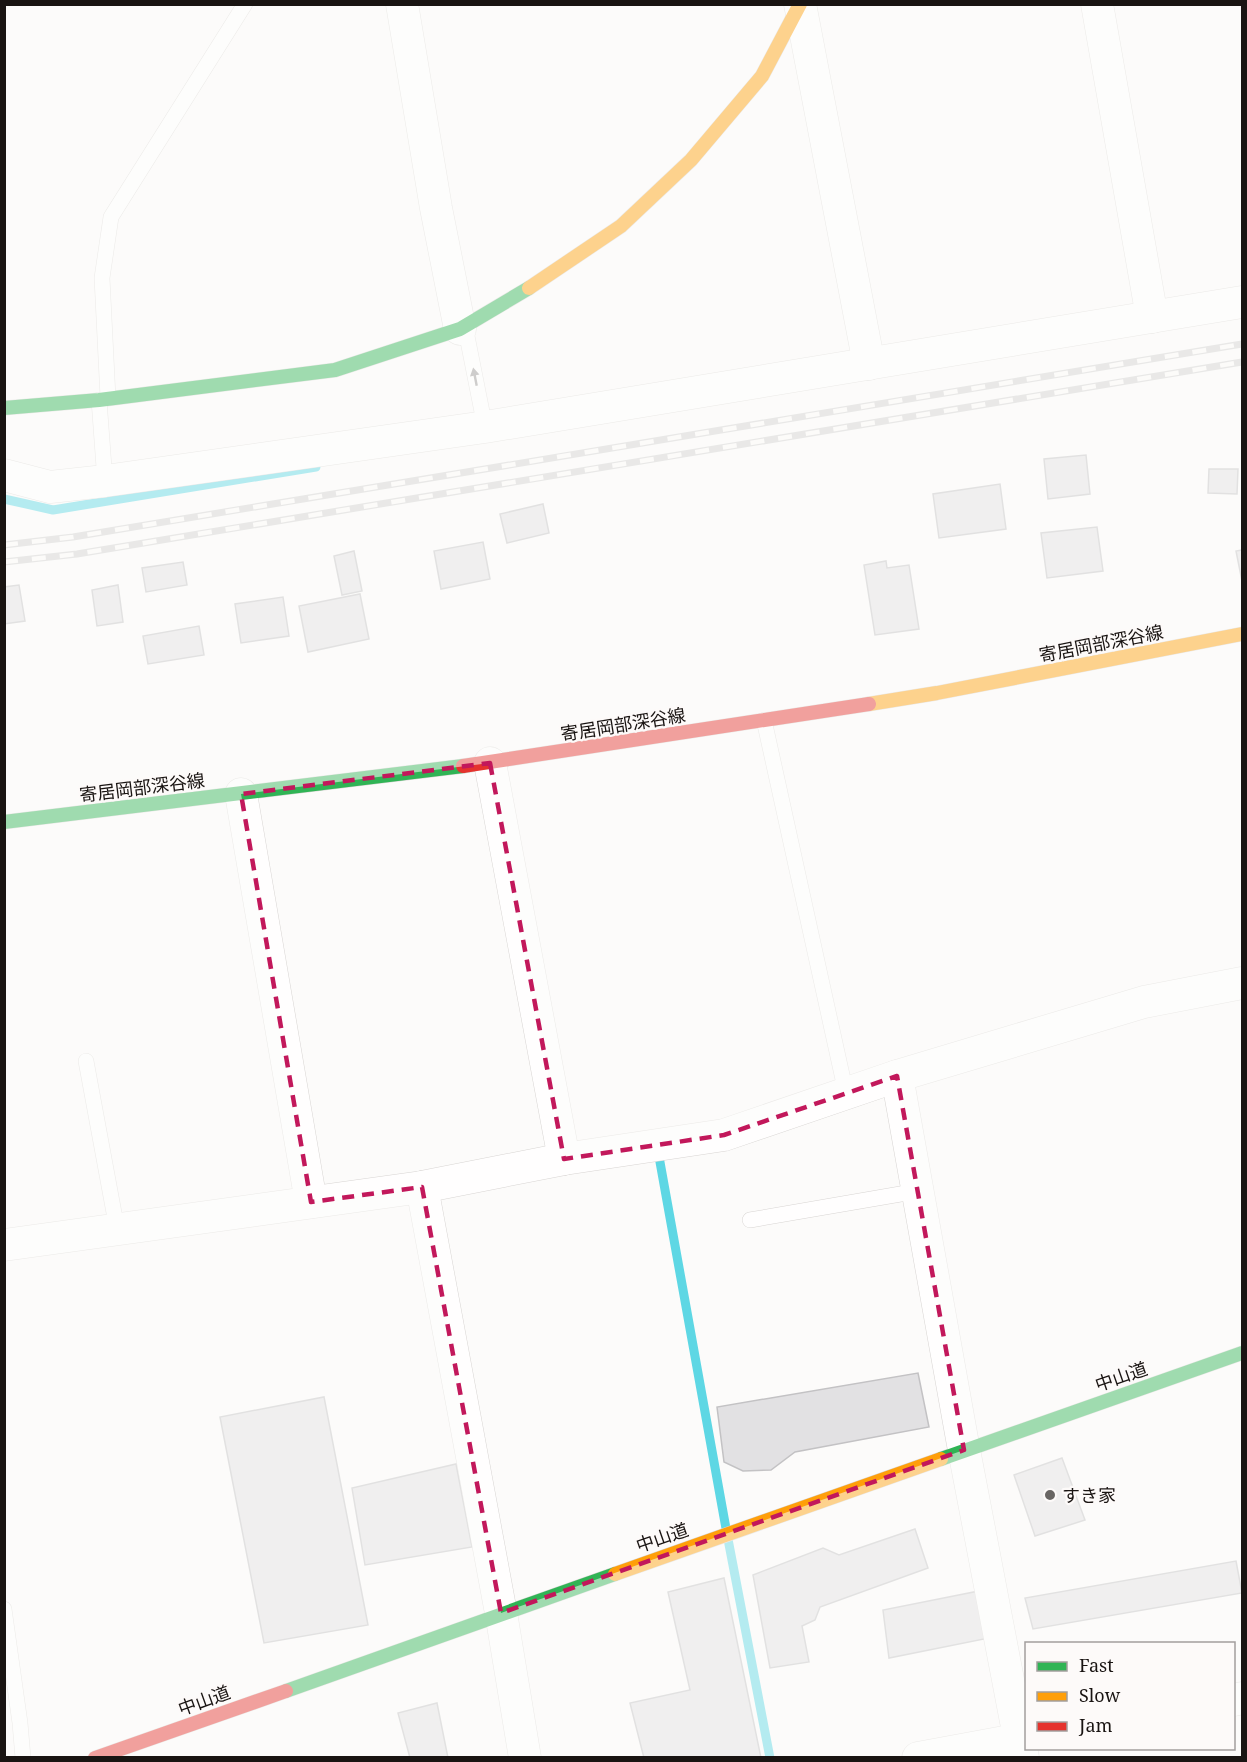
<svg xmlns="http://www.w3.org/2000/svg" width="1247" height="1762" font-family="'Noto Serif','Noto Sans JP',serif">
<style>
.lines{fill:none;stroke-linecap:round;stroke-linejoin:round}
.stream{stroke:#5ed7e4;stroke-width:9}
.building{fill:#e2e1e3;stroke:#c3c2c4;stroke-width:1.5}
.lane-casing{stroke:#d8d5d3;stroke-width:16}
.street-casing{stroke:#d8d5d3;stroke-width:33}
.fast-casing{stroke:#d8d5d3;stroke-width:15}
.slow-casing{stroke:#d8d5d3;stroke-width:15}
.jam-casing{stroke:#d8d5d3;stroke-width:15}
.lane{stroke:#fffefe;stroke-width:15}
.street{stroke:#fffefe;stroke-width:32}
.fast{stroke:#30b455;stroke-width:14}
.slow{stroke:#ff9f0a;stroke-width:14}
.jam{stroke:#e5322d;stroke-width:14}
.rail-casing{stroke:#d2d1d1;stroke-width:7}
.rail{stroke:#fdfaf9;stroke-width:4.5;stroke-dasharray:14;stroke-linecap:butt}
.oneway{fill:#989594}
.marked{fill:none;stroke:#c2185b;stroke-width:4.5;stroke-dasharray:12 8;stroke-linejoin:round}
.poi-dot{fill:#686563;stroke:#fdfaf9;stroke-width:2}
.labels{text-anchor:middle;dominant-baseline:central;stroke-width:4.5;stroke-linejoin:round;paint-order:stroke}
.street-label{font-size:18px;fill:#191412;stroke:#fdfaf9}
.poi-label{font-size:18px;fill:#191412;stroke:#fdfaf9;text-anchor:start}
</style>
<rect width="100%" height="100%" fill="#fcfbfa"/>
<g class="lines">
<!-- stream -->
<g class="stream">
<path d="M4,499L53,510L316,467"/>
<path d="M658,1151L727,1534L770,1758"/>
</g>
</g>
<!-- building -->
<g class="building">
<path d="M1086,455L1090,494L1048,499L1044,459Z"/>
<path d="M1209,469H1238L1237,494L1208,493Z"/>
<path d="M1000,484L1006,529L939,538L933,494Z"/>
<path d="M543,504L549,533L507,543L500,514Z"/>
<path d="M1097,527L1103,571L1047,578L1041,533Z"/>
<path d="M483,542L490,579L441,589L434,551Z"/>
<path d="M1242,550V581L1236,551Z"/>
<path d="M354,551L362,591L342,595L334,556Z"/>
<path d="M886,561L887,568L909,565L919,629L875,635L864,565Z"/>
<path d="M183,562L187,585L146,592L142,568Z"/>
<path d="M19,585L25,621L4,624V587Z"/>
<path d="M118,585L123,622L97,626L92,590Z"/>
<path d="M360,594L369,639L308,652L299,606Z"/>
<path d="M283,597L289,636L241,643L235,604Z"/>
<path d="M199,626L204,655L148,664L143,636Z"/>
<path d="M918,1373L929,1427L795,1452L771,1470L743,1471L724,1462L717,1407Z"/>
<path d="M324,1397L368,1625L264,1643L220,1417Z"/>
<path d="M1062,1458L1085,1520L1035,1536L1014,1475Z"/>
<path d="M456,1464L472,1547L365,1565L352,1488Z"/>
<path d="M915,1529L928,1568L820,1607L815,1620L802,1626L809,1662L770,1668L753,1575L823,1548L839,1555Z"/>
<path d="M1236,1561L1242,1593L1033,1629L1025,1598Z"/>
<path d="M724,1578L761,1758H644L630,1703L690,1690L668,1592Z"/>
<path d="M979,1591L989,1638L889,1658L883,1610Z"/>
<path d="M437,1703L448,1758H410L398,1713Z"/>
</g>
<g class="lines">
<defs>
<g id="lane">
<path d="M465,326L485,427"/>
<path d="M108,398L102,278L111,217L245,4"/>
<path d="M99,400L105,481"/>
<path d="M764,720L846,1093"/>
<path d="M86,1061L117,1229"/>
<path d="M750,1220L918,1191"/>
<path d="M4,1609L20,1723L23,1758"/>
</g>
<g id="street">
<path d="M402,4L436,208L460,329"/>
<path d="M800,4L869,364"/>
<path d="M1097,4L1152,317"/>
<path d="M4,475L50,487L105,481L485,427L1242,302"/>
<path d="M490,763L564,1159"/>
<path d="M241,794L311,1202"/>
<path d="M897,1076L964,1450L1023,1758"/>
<path d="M422,1187L501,1613L525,1758"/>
<path d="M4,1245L422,1187L564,1159L724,1135L897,1076L1144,1002L1242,983"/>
<path d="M1234,1700L1242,1698"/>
<path d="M918,1758L1026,1738"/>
</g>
<g id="fast">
<path d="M4,408L99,400L335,370L460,329L529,288"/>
<path d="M4,822L463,766"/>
<path d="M941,1459L1242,1353"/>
<path d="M286,1691L615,1574"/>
</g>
<g id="slow">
<path d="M529,288L621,226L691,160L762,76L800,4"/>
<path d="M869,704L937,693L1242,634"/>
<path d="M615,1574L941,1459"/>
</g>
<g id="jam">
<path d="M463,766L869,704"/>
<path d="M95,1758L286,1691"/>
</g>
</defs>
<!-- lane casing -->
<use href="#lane" class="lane-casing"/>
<!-- street casing -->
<use href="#street" class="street-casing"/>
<!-- fast casing -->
<use href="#fast" class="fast-casing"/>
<!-- slow casing -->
<use href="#slow" class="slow-casing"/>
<!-- jam casing -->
<use href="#jam" class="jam-casing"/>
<!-- lane -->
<use href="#lane" class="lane"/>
<!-- street -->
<use href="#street" class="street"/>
<!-- fast -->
<use href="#fast" class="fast"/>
<!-- slow -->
<use href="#slow" class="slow"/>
<!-- jam -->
<use href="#jam" class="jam"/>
<defs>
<g id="rail">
<path d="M4,545L73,537L1242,344"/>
<path d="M4,562L77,554L1242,362"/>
</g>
</defs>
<!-- rail casing -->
<use href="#rail" class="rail-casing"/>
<!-- rail -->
<use href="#rail" class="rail"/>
</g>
<!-- one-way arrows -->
<defs><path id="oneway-solid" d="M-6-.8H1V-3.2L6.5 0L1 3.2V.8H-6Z" transform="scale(1.5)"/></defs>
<use class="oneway" href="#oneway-solid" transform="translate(475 377) rotate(-101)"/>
<!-- marked area -->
<path d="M0 0H1247V1762H0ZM490,763L564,1159L724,1135L897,1076L964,1450L501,1613L422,1187L311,1202L241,794Z" fill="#fcfbfa" fill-opacity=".55" fill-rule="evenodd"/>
<path class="marked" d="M490,763L564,1159L724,1135L897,1076L964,1450L501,1613L422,1187L311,1202L241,794Z"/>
<!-- markers -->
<circle class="poi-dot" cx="1050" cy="1495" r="6"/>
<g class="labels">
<!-- street labels -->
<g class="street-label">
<text transform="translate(1101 643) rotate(-11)">寄居岡部深谷線</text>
<text transform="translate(623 724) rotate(-9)">寄居岡部深谷線</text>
<text transform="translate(142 787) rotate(-7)">寄居岡部深谷線</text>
<text transform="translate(1121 1376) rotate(-19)">中山道</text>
<text transform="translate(662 1537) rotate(-19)">中山道</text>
<text transform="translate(204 1700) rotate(-20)">中山道</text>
</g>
<!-- poi labels -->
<g class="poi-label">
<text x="1062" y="1495">すき家</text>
</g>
</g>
<!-- border -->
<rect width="1247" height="1762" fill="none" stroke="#191412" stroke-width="12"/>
<!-- legend -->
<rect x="1025" y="1642" width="210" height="108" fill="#fdfaf9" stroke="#a29e9d" stroke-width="1.5"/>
<rect x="1037" y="1662" width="30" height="9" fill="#30b455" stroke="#a29e9d" stroke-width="1.5"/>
<text x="1079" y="1672" font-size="18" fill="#191412">Fast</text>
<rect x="1037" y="1692" width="30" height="9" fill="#ff9f0a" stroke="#a29e9d" stroke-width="1.5"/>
<text x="1079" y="1702" font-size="18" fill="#191412">Slow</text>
<rect x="1037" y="1722" width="30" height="9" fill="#e5322d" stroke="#a29e9d" stroke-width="1.5"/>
<text x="1079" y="1732" font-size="18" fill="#191412">Jam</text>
</svg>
